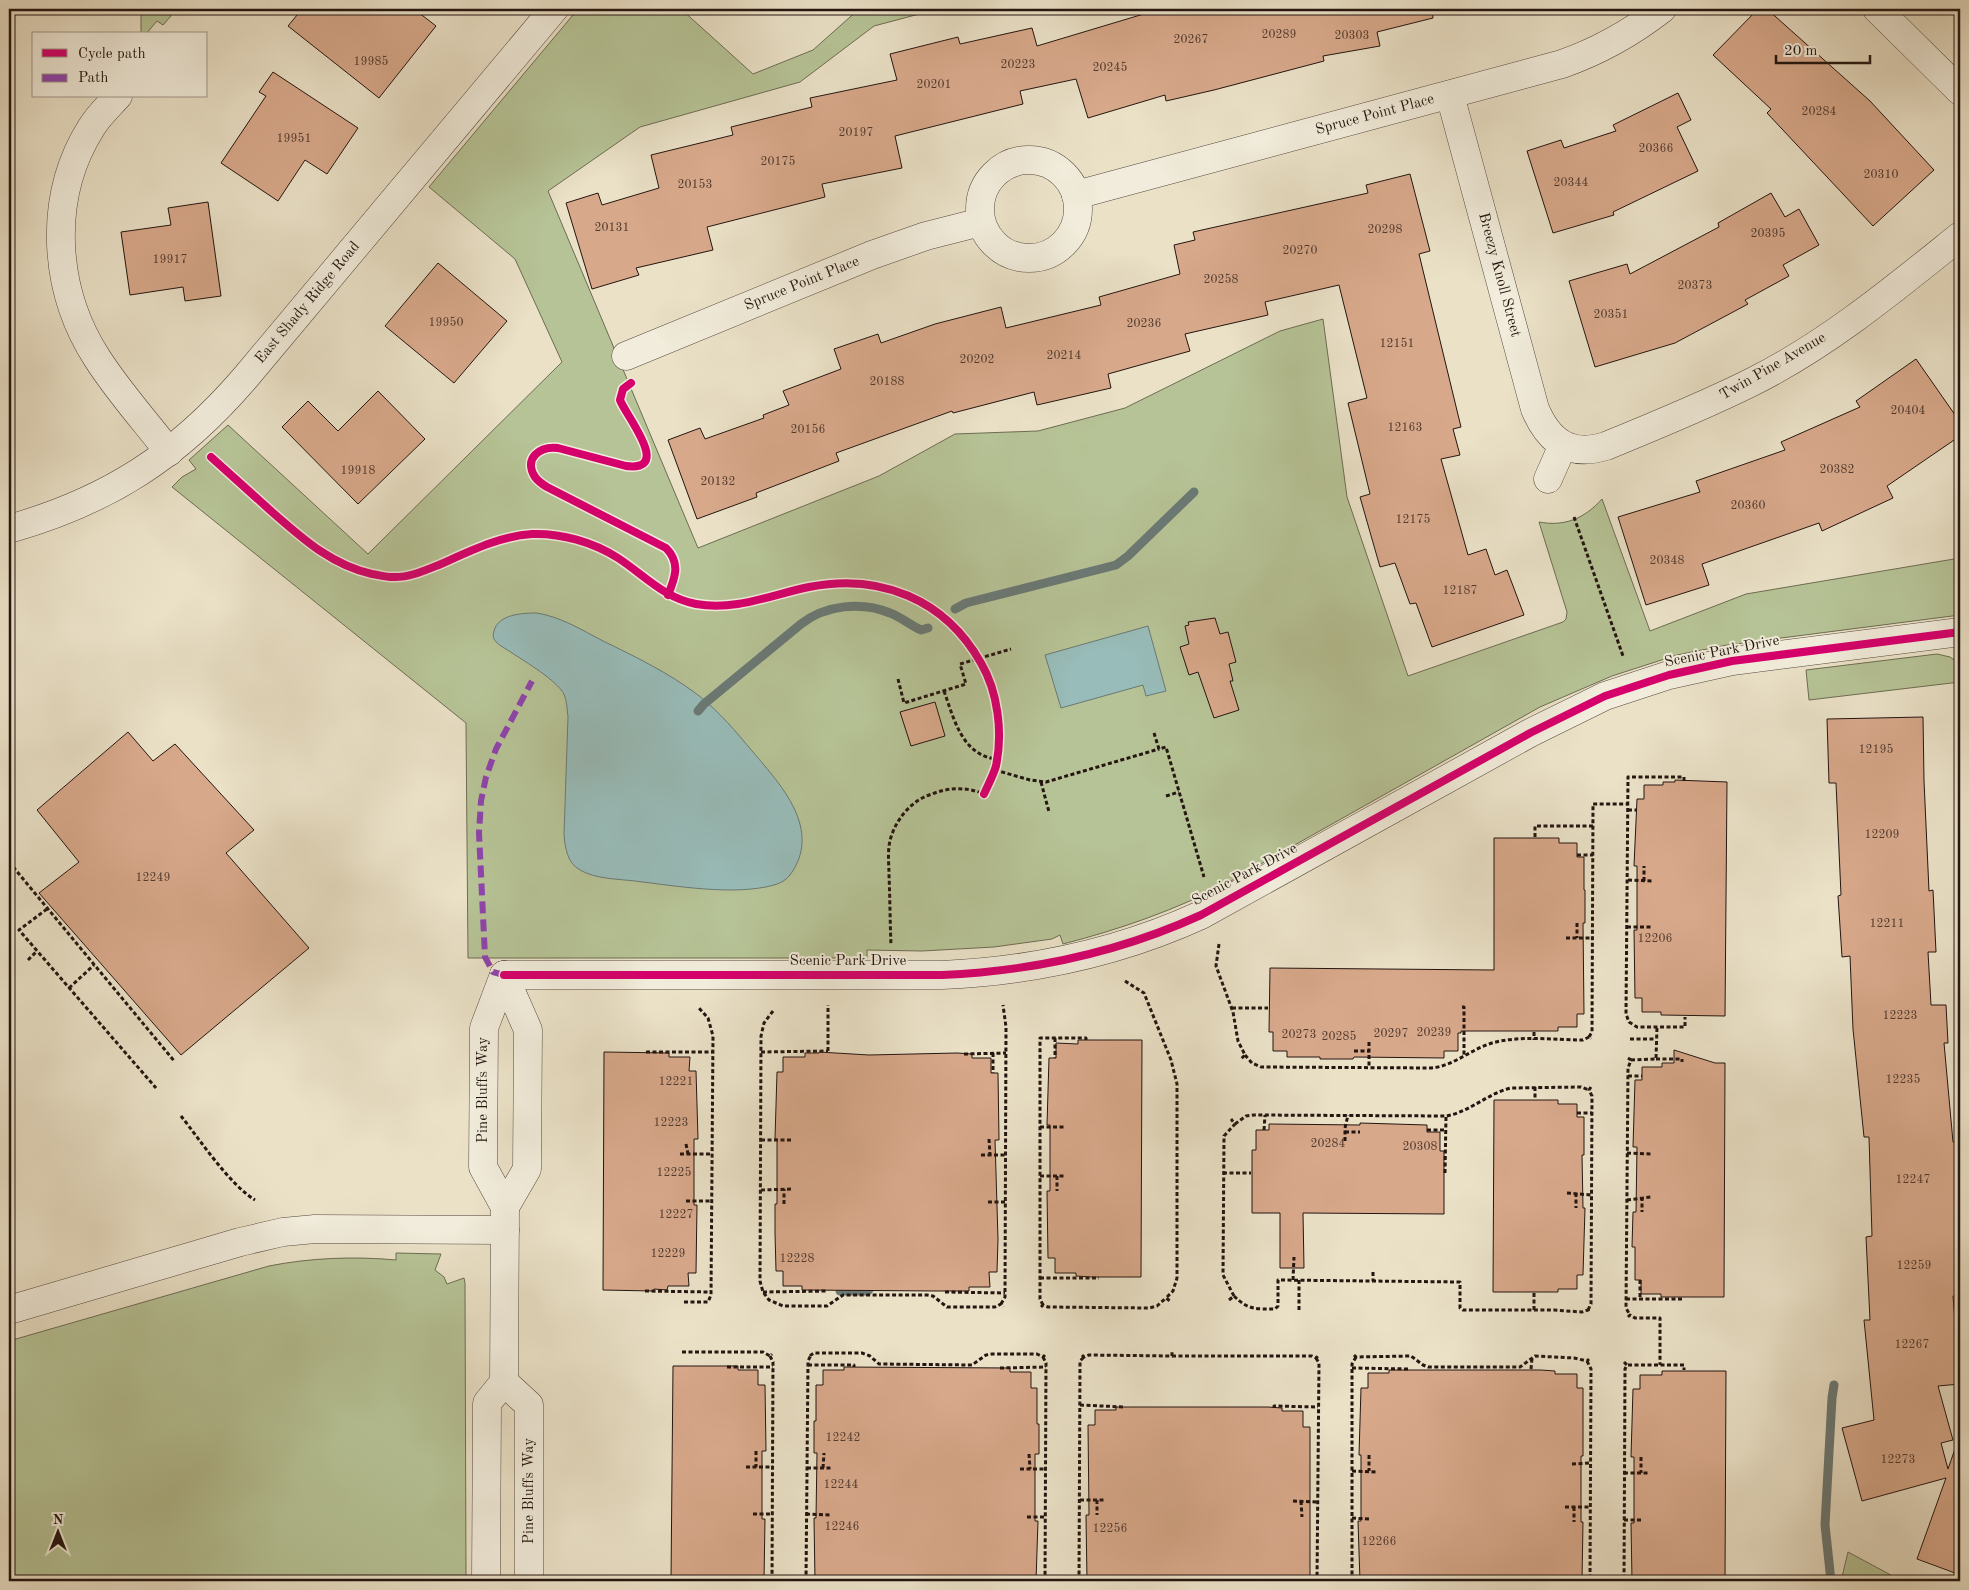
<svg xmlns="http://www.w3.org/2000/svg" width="1969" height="1590" font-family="'Old Standard TT',serif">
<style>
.green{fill:#b6c396;stroke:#6d6c53}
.water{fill:#98bcb9;stroke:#6a7975}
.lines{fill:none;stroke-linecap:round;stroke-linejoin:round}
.stream{stroke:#6a7975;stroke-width:9}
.building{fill:#d7a88a;stroke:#241510}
.minor-casing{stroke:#56483e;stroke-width:29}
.path{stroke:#241510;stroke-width:3;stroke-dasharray:4 2.5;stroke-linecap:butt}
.minor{stroke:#f1ecdb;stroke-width:28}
.quiet{stroke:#8e44ad;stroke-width:6;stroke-dasharray:12 6;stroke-linecap:butt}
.cycleway-casing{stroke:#f1ecdb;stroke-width:11}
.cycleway{stroke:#d6006c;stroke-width:8}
.labels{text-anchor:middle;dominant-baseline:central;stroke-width:4;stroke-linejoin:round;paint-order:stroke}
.number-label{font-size:12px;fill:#513a2e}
.street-label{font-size:15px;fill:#241510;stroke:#f1ecdb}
</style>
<rect width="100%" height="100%" fill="#eae1c7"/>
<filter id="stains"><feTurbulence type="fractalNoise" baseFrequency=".004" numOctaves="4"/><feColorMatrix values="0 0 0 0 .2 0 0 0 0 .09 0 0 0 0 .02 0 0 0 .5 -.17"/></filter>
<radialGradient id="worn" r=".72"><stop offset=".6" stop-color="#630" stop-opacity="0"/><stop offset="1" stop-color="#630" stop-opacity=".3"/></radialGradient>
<!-- green -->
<g class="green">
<path d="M141,9H166L171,16L163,25L157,21L146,34H141Z"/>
<path d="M578,9H681L753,74L813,50L859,9H938L874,26L800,82L640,127L548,191L698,548L879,476L955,434L1038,431L1125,408L1280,331L1323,319L1347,497L1408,676L1563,622L1566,619L1567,612L1539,522C1565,527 1585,518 1602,499L1650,631L1746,594L1960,558V615L1727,645L1677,655L1612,676L1540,707L1229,882C1176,910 1121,929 1063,944L1060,935L1052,939L994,947L922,951L867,950V958H468L466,723L172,487L182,477L196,469L189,460L228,425L368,554L562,362L515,259L429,187Z"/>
<path d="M1937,654L1950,657L1960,664V682L1809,700L1806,670Z"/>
<path d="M396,1253L441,1254L435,1270L444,1277L447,1284L464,1278L465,1283L466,1581H9V1341L269,1266C309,1258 354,1256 396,1260Z"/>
<path d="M1848,1552L1902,1581H1841Z"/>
</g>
<!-- water -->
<g class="water">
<path d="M537,613C561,617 582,630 603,641C636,657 669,673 698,695C720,712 736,732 753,752C781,785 823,830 790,875C786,880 781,883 774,885C735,896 676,886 635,881C618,879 595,879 580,870C567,863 565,847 564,834L568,717C567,709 567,701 564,694C556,680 526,662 512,653C507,649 497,645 494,639C493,637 493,633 494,631C498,614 523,613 537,613Z"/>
<path d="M1148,626L1166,691L1146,696L1143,685L1061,708L1045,655Z"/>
</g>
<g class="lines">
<!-- stream -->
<g class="stream">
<path d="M955,609L966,603L1116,565L1128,556L1194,492"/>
<path d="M698,711L704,704L801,624C825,605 862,601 890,613C901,617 910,625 921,630L928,628"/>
<path d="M840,1291H868L875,1281"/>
<path d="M1831,1581L1825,1525L1832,1398L1834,1385"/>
</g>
</g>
<!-- building -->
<g class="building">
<path d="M302,9H414L436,26L379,98L288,26Z"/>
<path d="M1146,9H1432L1433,18L1377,32L1380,46L1323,56L1324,61L1214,90L1166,101L1165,95L1088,118L1076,79L1020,91L1023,104L895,136L902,168L822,184L825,197L707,227L713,250L636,268L639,275L592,289L566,203L598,193L602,205L659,188L651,155L733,135L731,127L812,107L810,98L897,80L890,54L958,37L960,44L1032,28L1037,46L1147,13Z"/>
<path d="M1758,9H1767L1870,101L1934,170L1873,226L1767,113L1771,109L1713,55Z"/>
<path d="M273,72L358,128L327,174L305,160L278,201L221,163L266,96L259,92Z"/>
<path d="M1678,93L1691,120L1677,127L1698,171L1613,212L1614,215L1553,233L1527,151L1561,140L1564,148L1616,131L1613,125Z"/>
<path d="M1410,174L1430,251L1419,254L1461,427L1453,429L1460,455L1441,459L1468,555L1486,549L1495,575L1507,570L1524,615L1432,647L1416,603L1410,604L1395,563L1380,567L1360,497L1370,494L1348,403L1367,398L1339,285L1265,302L1268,315L1185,334L1190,351L1108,374L1111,388L1037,405L1034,392L953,413L952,411L836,453L839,461L756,493L757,497L697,519L668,440L700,428L705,439L764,418L763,415L789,405L783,391L841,369L834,349L878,334L881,343L935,324L1001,307L1006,328L1101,305L1099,297L1180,274L1174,245L1195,240L1193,232L1368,193L1366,185Z"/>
<path d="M1771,193L1785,217L1799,209L1819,245L1783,265L1789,276L1745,300L1748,304L1675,343L1595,367L1569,281L1627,264L1630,274L1719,227L1718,223Z"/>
<path d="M208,202L221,296L185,301L183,287L130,295L121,232L171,225L168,208Z"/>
<path d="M438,263L507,321L454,383L385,326Z"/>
<path d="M1916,359L1960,422V436L1887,486L1893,498L1822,531L1819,523L1702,564L1709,585L1646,605L1618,517L1700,492L1696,481L1785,450L1781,442L1860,407L1856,401Z"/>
<path d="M378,391L425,439L358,504L282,427L308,401L338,431Z"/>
<path d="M1215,618L1220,634L1228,632L1236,662L1229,664L1233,681H1230L1239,710L1214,718L1198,672L1189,675L1180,647L1189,644L1185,626L1189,625L1188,622Z"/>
<path d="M935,702L945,736L911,746L900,712Z"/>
<path d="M1923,717L1924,781L1929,891L1933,890L1936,952H1928L1931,1005H1946L1948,1043H1944L1953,1142H1955L1958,1232L1960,1231V1296H1953L1960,1384L1938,1386L1953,1440L1941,1443L1948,1469L1956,1446L1960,1447V1572L1956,1570L1955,1573L1917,1559L1946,1478L1862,1501L1842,1428L1874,1420L1864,1320H1870L1866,1237L1872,1236L1869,1137H1864L1853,1029L1850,956L1842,957L1838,896L1841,895L1836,783H1829L1827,719Z"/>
<path d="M128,732L153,761L175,744L254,830L226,853L309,948L181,1055L39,893L79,862L37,810Z"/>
<path d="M1675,780L1727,782L1725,1016L1661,1015V1012H1642V998H1635L1634,930H1637V866H1634L1637,799H1644V785H1663V782H1675Z"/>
<path d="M1494,838H1559V843H1577V857H1584V890H1585V923H1583L1584,1014H1577V1027H1558V1031H1461V1033H1458V1051H1444V1058L1354,1057L1353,1059H1320V1057H1287V1051H1273V1032H1269L1270,968L1494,970Z"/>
<path d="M1078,1040H1142L1141,1277H1092L1076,1276V1273H1055V1258H1048L1047,1191H1050V1125H1047L1049,1058H1056V1043L1078,1044Z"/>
<path d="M1674,1050L1715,1063H1725L1724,1297H1661V1294H1641V1280H1635V1247H1632L1633,1212H1636L1637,1147H1633L1635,1080H1642V1067H1662V1063H1674Z"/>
<path d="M604,1052L669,1053V1057H690L689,1071H696L698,1139H694V1205H697L696,1273H688L689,1286H668L667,1290L654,1289L653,1291L603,1290Z"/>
<path d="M819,1052L869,1055L957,1053L972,1054V1058H991V1073H998L999,1140H995L998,1239L997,1272H989L990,1287H969V1291H937L802,1290V1286H783V1271H776L775,1233V1204H777V1139H775L777,1072H783V1057H805V1053H819Z"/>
<path d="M1494,1100H1558V1104H1577V1117H1584V1155H1582L1583,1208H1585L1583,1275H1577V1289H1558V1292H1493Z"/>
<path d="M1360,1123L1427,1125V1132H1440V1151H1444V1214L1303,1213L1304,1268H1280V1213H1252V1150H1256V1130H1269V1124L1360,1125Z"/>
<path d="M673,1366H738V1370H758V1385H765L766,1451H762V1519H765L764,1581H671Z"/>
<path d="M844,1367L1010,1368V1372H1031V1388H1037V1424H1039V1454H1035V1521H1038L1036,1581H815L814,1518H816L817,1453H814V1421H816V1385H823V1370H844Z"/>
<path d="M1389,1370H1541L1555,1371V1374H1577V1388H1583V1456H1581V1522H1583L1582,1581H1360L1358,1521H1361V1455H1359L1361,1388H1368V1373H1389Z"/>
<path d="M1662,1371H1726L1725,1581H1632L1631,1523H1634V1457H1631L1633,1389H1640V1375H1662Z"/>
<path d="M1116,1407H1268L1282,1408V1411H1303V1427H1310V1581H1087L1086,1515H1089L1088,1425H1095V1410H1116Z"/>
</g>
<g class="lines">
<defs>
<g id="minor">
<path d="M1877,9L1960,91"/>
<path d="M1450,95L1535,409C1549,442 1570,457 1606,446C1655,426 1704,406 1752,382C1828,344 1894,289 1960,236"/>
<path d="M118,96C109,106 98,116 91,128C47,198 53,290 97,358C118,391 145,421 169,452"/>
<circle cx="1029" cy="209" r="49"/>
<path d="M1076,195L1562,64C1599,51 1631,33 1662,9"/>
<path d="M626,356L872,255L926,236L981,222"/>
<path d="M1548,479L1563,445"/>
<path d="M9,529C108,501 178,456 245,378L554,9"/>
<path d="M504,975H942C1033,971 1118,953 1201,915L1530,733L1605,696L1669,675L1732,661L1960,632"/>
<path d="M504,975L528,1030L527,1169L505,1207"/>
<path d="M9,1310L240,1242L283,1232L315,1229L505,1230"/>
<path d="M504,1382L529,1405V1581"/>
<path d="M486,1581L487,1403L504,1382L505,1207L483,1167L484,1028L504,975"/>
</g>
</defs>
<!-- minor casing -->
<use href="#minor" class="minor-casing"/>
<!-- path -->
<g class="path">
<path d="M626,386L622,391L620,400C626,416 673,472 626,466L558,448C540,446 523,458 535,477C538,481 542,484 547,487L666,548C681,563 675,578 668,594"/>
<path d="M211,457C231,475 251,493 271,511C302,538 331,565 372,574C379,575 386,577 392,577C409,578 426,570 441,564C470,551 500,536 532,534C561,533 593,542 618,558C644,575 664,598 696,604C736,611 770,595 809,587C880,573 945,599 981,663C998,692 1003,733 996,766C993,776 988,785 984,794C967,787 949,787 932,794C912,800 897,818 891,837C887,849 889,863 889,875C890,899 890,922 891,945"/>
<path d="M1574,517L1623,656"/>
<path d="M898,679L904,703L966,684L960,664L1011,649"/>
<path d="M944,691C954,719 962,755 996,759"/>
<path d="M1154,733L1159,749L1166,747L1204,877"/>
<path d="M995,770L1030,780L1046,782L1159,749"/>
<path d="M1684,781V777H1628L1626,1014L1629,1022L1637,1027H1685V1017"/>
<path d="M1041,782L1049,812"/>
<path d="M1166,796L1179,792"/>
<path d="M1628,810H1637"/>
<path d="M1535,837V826H1593"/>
<path d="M1577,855H1593"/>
<path d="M9,862L175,1062"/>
<path d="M1628,880L1653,881"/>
<path d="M1644,881V866"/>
<path d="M47,909L19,930L156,1088"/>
<path d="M1577,923V938"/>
<path d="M1627,927H1652"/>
<path d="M1566,938H1593"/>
<path d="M1219,944L1216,966L1233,1012L1238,1041L1245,1055L1240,1060"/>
<path d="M28,960L37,951"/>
<path d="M1125,981L1144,993L1171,1060L1177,1084V1278L1173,1291L1166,1298"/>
<path d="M69,988L94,965"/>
<path d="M1462,1007H1464V1057"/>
<path d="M1232,1008H1268"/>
<path d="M773,1011L764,1023L761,1036L760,1281L763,1292L769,1300L783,1306H827L843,1295H927L933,1296L947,1307H995L1001,1304L1003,1307"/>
<path d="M1534,1032V1040"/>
<path d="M1589,1037L1592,1032L1593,804H1628"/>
<path d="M1055,1038V1058"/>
<path d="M1630,1039H1656"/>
<path d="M1369,1042V1068"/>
<path d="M828,1051V1005"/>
<path d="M1354,1051H1369"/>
<path d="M646,1052H712"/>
<path d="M761,1052L828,1051"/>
<path d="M993,1053V1073"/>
<path d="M964,1054L1006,1053"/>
<path d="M1245,1055L1252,1063L1261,1067L1431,1068C1454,1066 1471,1049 1492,1043C1521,1035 1554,1040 1583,1040L1589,1037L1591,1039"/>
<path d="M1628,1058L1631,1060L1628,1068L1626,1308L1630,1315"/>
<path d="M1656,1059H1682V1062"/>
<path d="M1631,1060L1656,1059L1657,1027"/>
<path d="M1628,1076H1642"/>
<path d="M1535,1087V1099"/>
<path d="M1577,1113H1592"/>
<path d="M181,1116C200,1140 230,1185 255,1200"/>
<path d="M1235,1124L1246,1116L1254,1115L1446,1116C1470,1112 1488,1093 1511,1088L1581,1087L1589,1090"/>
<path d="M1040,1127H1065"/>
<path d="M1264,1130L1265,1115"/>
<path d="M1427,1130H1446"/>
<path d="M1345,1132H1360"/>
<path d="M989,1139L990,1155"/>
<path d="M761,1140H793"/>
<path d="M1345,1141V1128L1348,1115"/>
<path d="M686,1144L688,1154"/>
<path d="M1627,1153L1651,1154"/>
<path d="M680,1154H712"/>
<path d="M981,1155H1006"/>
<path d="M1223,1173H1251"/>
<path d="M1445,1173L1446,1116"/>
<path d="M1040,1176H1065"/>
<path d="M1057,1176V1191"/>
<path d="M761,1190L793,1189"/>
<path d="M1567,1193L1591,1195"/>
<path d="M1576,1193V1208"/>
<path d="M1642,1197V1212"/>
<path d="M1627,1200L1651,1197"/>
<path d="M686,1201H712"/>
<path d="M988,1202H1005"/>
<path d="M784,1204V1189"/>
<path d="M1373,1272V1281"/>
<path d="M1040,1278H1099"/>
<path d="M1293,1280L1294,1257"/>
<path d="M1299,1280V1310"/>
<path d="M1640,1280V1299"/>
<path d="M645,1291L711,1292"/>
<path d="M763,1292L828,1291"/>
<path d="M945,1292L1005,1293"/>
<path d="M1534,1293V1310"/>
<path d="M1234,1296C1248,1310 1256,1309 1275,1309L1278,1306V1280L1460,1282V1308L1463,1310H1554L1582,1312L1588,1310L1589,1312"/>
<path d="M1626,1299H1683V1298"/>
<path d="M1229,1300L1234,1296L1223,1275L1224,1136L1235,1124L1231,1119"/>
<path d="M684,1302H708L711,1295L713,1036L708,1018L699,1008"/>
<path d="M1001,1304L1005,1297L1006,1027L1003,1005"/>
<path d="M1043,1305L1040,1299V1038H1086V1040"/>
<path d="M1041,1307L1043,1305L1048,1307L1149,1308L1157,1306L1166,1298L1170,1301"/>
<path d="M1588,1310L1591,1304L1592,1096L1589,1090L1591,1087"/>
<path d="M1628,1317L1630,1315L1635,1318H1660V1365"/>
<path d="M682,1352H763L770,1356L772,1354"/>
<path d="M810,1354L811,1355L814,1353H862L870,1356L879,1364L972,1365L986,1355L992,1354H1037L1043,1357L1045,1355"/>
<path d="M1082,1355L1084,1357L1089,1355L1172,1356V1351"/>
<path d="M1354,1355L1356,1357L1411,1356L1423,1365L1428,1367H1520L1535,1356L1574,1358L1587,1361L1589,1359"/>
<path d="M770,1356L773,1362L772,1581"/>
<path d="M1172,1356H1312L1316,1358L1319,1355"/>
<path d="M1043,1357L1046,1363L1045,1581"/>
<path d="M1316,1358L1319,1363L1317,1581"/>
<path d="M1587,1361L1591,1369L1590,1581"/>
<path d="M1624,1362L1627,1365L1625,1369L1624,1581"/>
<path d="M808,1365H854V1367"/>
<path d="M1628,1365H1684V1370"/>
<path d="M727,1367H773"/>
<path d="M1000,1368L1046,1367"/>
<path d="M1352,1368L1410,1369"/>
<path d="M1531,1369L1532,1358"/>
<path d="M1080,1405L1124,1407"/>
<path d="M1274,1408V1406L1318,1407"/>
<path d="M756,1451V1467"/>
<path d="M1029,1454L1030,1469"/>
<path d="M1369,1455V1471"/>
<path d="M1641,1457V1473"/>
<path d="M1572,1464L1590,1463"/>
<path d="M746,1467H773"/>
<path d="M807,1468H833"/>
<path d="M823,1468L824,1453"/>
<path d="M1020,1469H1046"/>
<path d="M1352,1471L1378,1472"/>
<path d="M1624,1473H1650"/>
<path d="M1080,1500H1105"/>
<path d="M1097,1500V1515"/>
<path d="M1293,1501L1318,1502"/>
<path d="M1301,1501L1302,1517"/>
<path d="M1565,1507H1590"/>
<path d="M1574,1507V1522"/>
<path d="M753,1514H772"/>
<path d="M806,1514L832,1515"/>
<path d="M1027,1517H1045"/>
<path d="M1352,1518L1369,1519"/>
<path d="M1624,1520H1642"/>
<path d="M806,1581L808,1361L811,1355"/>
<path d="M1079,1581L1080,1361L1084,1357"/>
<path d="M1352,1581V1364L1356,1357"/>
</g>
<!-- minor -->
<use href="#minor" class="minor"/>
<!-- quiet -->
<path class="quiet" d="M504,975L493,972L485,957L479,833L481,801L486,777L496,749L532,681"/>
<defs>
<g id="cycleway">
<path d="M631,383L623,389L620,400C626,416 673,472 626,466L558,448C540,446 523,458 535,477C538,481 542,484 547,487L666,548C681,563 675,578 668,595"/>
<path d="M211,457C231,475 251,493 271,511C302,538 331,565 372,574C379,575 386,577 392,577C409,578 426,570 441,564C470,551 500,536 532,534C561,533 593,542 618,558C644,575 664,598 696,604C736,611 770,595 809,587C880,573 945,599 981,663C998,692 1003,733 996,766C993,776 988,785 984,794"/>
<path d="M504,975H942C1033,971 1118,953 1201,915L1530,733L1605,696L1669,675L1732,661L1960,632"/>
</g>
</defs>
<!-- cycleway casing -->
<use href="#cycleway" class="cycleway-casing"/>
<!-- cycleway -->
<use href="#cycleway" class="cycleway"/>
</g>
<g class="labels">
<!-- number labels -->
<g class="number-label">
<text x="1279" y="35">20289</text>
<text x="1352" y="36">20303</text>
<text x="1191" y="40">20267</text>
<text x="371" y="62">19985</text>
<text x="1018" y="65">20223</text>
<text x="1110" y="68">20245</text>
<text x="934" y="85">20201</text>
<text x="1819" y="112">20284</text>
<text x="856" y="133">20197</text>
<text x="294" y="139">19951</text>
<text x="1656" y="149">20366</text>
<text x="778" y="162">20175</text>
<text x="1881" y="175">20310</text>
<text x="1571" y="183">20344</text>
<text x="695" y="185">20153</text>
<text x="612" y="228">20131</text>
<text x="1385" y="230">20298</text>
<text x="1768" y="234">20395</text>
<text x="1300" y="251">20270</text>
<text x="170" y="260">19917</text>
<text x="1221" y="280">20258</text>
<text x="1695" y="286">20373</text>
<text x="1611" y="315">20351</text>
<text x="446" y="323">19950</text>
<text x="1144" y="324">20236</text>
<text x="1397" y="344">12151</text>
<text x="1064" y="356">20214</text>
<text x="977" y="360">20202</text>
<text x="887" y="382">20188</text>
<text x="1908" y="411">20404</text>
<text x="1405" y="428">12163</text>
<text x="808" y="430">20156</text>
<text x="1837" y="470">20382</text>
<text x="358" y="471">19918</text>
<text x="718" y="482">20132</text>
<text x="1748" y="506">20360</text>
<text x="1413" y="520">12175</text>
<text x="1667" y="561">20348</text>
<text x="1460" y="591">12187</text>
<text x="1876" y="750">12195</text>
<text x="1882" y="835">12209</text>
<text x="153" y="878">12249</text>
<text x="1887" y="924">12211</text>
<text x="1655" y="939">12206</text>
<text x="1900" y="1016">12223</text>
<text x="1434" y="1033">20239</text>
<text x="1391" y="1034">20297</text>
<text x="1299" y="1035">20273</text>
<text x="1339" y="1037">20285</text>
<text x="1903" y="1080">12235</text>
<text x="676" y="1082">12221</text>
<text x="671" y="1123">12223</text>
<text x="1328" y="1144">20284</text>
<text x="1420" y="1147">20308</text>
<text x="674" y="1173">12225</text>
<text x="1913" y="1180">12247</text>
<text x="676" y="1215">12227</text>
<text x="668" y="1254">12229</text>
<text x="797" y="1259">12228</text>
<text x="1914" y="1266">12259</text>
<text x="1912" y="1345">12267</text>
<text x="843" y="1438">12242</text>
<text x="1898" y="1460">12273</text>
<text x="841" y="1485">12244</text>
<text x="842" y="1527">12246</text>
<text x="1110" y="1529">12256</text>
<text x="1379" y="1542">12266</text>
</g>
<!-- street labels -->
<g class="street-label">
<text transform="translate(1375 115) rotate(-15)">Spruce Point Place</text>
<text transform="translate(1499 275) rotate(75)">Breezy Knoll Street</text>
<text transform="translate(802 284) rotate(-22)">Spruce Point Place</text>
<text transform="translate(308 303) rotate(-50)">East Shady Ridge Road</text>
<text transform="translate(1773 367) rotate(-30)">Twin Pine Avenue</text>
<text transform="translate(1722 652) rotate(-11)">Scenic Park Drive</text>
<text transform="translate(1245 875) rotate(-28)">Scenic Park Drive</text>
<text x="848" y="961">Scenic Park Drive</text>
<text transform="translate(483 1090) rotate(-90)">Pine Bluffs Way</text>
<text transform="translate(529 1491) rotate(-90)">Pine Bluffs Way</text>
</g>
</g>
<!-- margin -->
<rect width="1969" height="1590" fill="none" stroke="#eae1c7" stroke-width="30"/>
<rect x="10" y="10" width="1949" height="1570" fill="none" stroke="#241510" stroke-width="2.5"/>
<rect x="15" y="15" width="1939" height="1560" fill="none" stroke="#241510"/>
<!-- legend -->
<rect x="32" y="32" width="175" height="65" fill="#f1ecdb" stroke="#9f968a"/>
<rect x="42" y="49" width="25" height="8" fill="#d6006c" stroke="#9f968a"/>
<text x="78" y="58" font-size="15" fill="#241510">Cycle path</text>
<rect x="42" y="74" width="25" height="8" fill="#8e44ad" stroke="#9f968a"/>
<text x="78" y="82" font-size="15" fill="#241510">Path</text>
<!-- north arrow -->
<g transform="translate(58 1532)" stroke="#f1ecdb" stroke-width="4" paint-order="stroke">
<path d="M0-4L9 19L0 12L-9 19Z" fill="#241510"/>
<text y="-8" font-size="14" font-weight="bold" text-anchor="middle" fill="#241510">N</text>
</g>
<!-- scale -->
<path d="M1776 55v8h94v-8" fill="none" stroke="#241510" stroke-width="2.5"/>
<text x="1784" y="55" font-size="15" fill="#241510" stroke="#f1ecdb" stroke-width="4" paint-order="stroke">20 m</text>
<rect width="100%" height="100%" filter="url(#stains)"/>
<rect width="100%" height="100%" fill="url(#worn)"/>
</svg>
